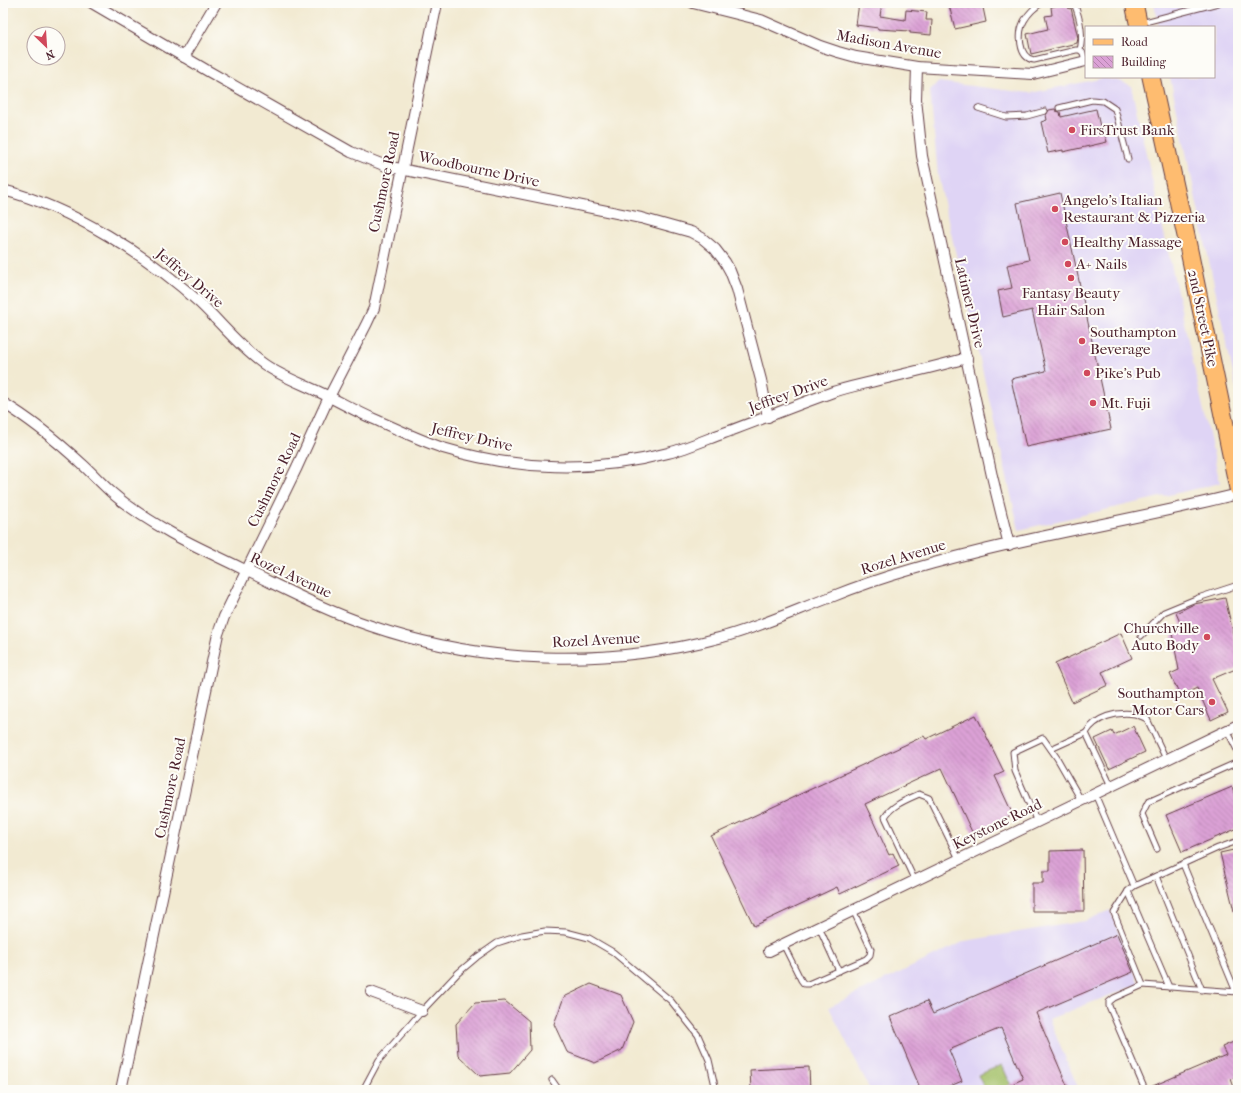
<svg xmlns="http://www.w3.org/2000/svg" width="1241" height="1093" font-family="'IM FELL French Canon',serif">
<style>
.built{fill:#dfd4f5}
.park{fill:#a3c067;stroke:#767049}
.building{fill:url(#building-back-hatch)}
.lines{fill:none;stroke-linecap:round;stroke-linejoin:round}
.lane-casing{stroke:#633d44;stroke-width:7}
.street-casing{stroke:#633d44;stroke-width:12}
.primary-casing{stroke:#633d44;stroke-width:19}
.lane{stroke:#fff;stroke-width:5}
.street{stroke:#fff;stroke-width:10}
.primary{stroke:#febc70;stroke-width:17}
.poi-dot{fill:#d1495b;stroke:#fdfcf7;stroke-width:1.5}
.labels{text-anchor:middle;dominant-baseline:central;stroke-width:4;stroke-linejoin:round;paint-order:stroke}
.street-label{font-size:15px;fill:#4a1f2b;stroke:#fdfcf7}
.poi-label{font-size:15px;fill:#4a1f2b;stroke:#fdfcf7;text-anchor:start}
</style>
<defs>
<pattern id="building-back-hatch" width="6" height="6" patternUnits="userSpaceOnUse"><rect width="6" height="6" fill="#dba1d6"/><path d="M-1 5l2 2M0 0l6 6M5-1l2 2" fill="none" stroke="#b483ae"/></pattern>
</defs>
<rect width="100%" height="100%" fill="#fdfcf7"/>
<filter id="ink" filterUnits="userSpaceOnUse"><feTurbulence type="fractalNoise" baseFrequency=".025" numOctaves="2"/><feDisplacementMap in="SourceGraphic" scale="8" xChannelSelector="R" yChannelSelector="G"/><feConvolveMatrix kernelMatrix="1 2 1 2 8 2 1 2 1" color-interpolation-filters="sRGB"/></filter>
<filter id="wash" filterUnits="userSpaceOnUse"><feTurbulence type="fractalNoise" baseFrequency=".012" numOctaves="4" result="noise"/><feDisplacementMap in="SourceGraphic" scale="16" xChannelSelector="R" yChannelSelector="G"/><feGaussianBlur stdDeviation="0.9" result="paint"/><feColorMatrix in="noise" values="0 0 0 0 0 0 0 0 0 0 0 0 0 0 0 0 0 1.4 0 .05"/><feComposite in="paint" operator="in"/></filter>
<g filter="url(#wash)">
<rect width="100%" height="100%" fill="#f2ead2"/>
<!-- built -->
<g class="built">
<path d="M1154,3H1238V397L1170,77H1214V27H1159Z"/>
<path d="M1104,78L1120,81L1131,86L1220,483L1019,530L938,176L930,90L939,82L1030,93Z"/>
<path d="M1110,910L1139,984L1049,1019L1079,1090H870L829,1007L965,941L1085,921Z"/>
</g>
<!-- park -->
<path class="park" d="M1002,1065L1013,1090H985L978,1075Z"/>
<g id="blocks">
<!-- building -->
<g class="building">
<path d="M859,3H882L880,16L905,20L906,10L927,12L926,20H932L931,35L910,33V31L878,29V28L856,25Z"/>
<path d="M956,3H982L986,22L955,29L949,5Z"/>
<path d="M1067,3L1069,9L1071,8L1078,38L1077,43L1031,54L1027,34L1048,29L1045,16L1052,15L1051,7Z"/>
<path d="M1055,109L1056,111L1060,112L1061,117L1096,109L1101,131L1104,130L1107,142L1063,152V150L1048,153L1041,122L1047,120L1046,115L1049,110Z"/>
<path d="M1060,193L1111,429L1026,447L1011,379L1046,371L1032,310L1003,317L998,291L1012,288L1007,265L1029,260L1017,203Z"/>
<path d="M1225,598L1238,654V668L1212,679L1228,712L1211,720L1197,688L1180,696L1170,674L1179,670L1171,628L1182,627L1176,613L1194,604Z"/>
<path d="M1121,633L1132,658L1102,672L1108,685L1072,702L1055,664Z"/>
<path d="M976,715L1004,772L995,776L1013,815L973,834L942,768L865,804L889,855L893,853L899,866L840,894L837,887L754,926L711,836L924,736L926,739Z"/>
<path d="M1133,726L1145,752L1109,769L1095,739L1112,731L1114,735Z"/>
<path d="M1232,787L1238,802V828L1182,852L1166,815Z"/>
<path d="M1238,849V910L1234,911L1220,853Z"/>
<path d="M1083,850L1084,911H1032V883H1043V871H1050V851Z"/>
<path d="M1117,934L1133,972L1036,1013L1069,1090H998L1023,1079L1001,1028L949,1050L962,1081L941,1090H921L890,1017L927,1001L933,1014Z"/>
<path d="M591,984L621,995L633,1022L622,1050L595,1063L567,1052L554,1024L564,997Z"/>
<path d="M505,1001L529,1021L530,1050L510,1073L480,1076L458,1055L456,1024L475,1003Z"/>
<path d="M1238,1040V1076L1231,1079L1235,1090H1149L1148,1088L1226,1055L1222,1047Z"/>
<path d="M809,1067L810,1090H751L750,1070Z"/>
</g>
</g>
</g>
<g filter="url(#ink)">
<use href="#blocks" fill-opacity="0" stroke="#633d44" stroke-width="1"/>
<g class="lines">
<defs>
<g id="lane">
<path d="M1042,3C1035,7 1028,14 1024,21C1018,32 1018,58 1034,60L1076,50H1080L1083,53L1085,61"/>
<path d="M1074,3C1080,18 1084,34 1080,50"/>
<path d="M1141,23L1218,3"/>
<path d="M978,108L1006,117L1027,116L1045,111"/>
<path d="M1059,108L1092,100L1103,101L1115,109L1128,159"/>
<path d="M1141,636L1164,612L1198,598L1238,585"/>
<path d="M1227,730L1238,752"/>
<path d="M1051,749L1086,733"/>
<path d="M1111,786L1086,733C1095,717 1117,711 1135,714C1139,715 1143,717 1147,719L1166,759"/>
<path d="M1095,794L1134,886L1128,891L1114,913L1143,985L1238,992"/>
<path d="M1037,822L1015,771L1013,752L1043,738L1057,758L1081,800"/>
<path d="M1157,849L1142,814L1148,802L1238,762"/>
<path d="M1183,864L1236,992"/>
<path d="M1156,876L1202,990"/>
<path d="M915,881L885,817C892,805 906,800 919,794L929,798L959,859"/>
<path d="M1134,886L1218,848L1238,841"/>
<path d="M1128,891L1169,987"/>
<path d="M819,927L839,971"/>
<path d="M783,944L801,980L804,984H808L866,959L870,955L871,949L853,910"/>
<path d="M1143,985L1114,998L1109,1002V1006L1145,1090"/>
<path d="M552,1080L559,1090"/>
<path d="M363,1090L379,1060L422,1011L458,973L477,957L497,943L522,935L545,931L566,932L589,938L613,952L671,1001L698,1035L709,1060L716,1090"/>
</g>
<g id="street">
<path d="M92,3L208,71L351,152L386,166L641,218L691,232L702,238L715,249L725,262L730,271L737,289L761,380L768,417"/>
<path d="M693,3L761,20L820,46L838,52L856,57L917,67L1033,74L1086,61"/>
<path d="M184,57L216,3"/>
<path d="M917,67L916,99L922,156L992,476L1009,545"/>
<path d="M3,190C70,207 149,256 200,303C220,322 238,345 261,362C278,375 298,382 317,391C337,400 355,411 374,419C397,429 419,440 443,448C516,470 594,473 668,453C687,448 705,440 724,433C760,420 796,405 833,392C848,387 864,384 879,380C909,373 938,366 967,358"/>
<path d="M3,403C32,420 57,441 82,464C92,473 101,483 111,492C129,508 150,521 171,533C194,546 219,557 243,569C285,589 326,611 371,626C482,664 605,668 719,638C757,628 794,611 831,597C858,586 885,577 913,569C1020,537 1130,521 1238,494"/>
<path d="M769,951L1238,725"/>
<path d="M371,992L422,1011"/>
<path d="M121,1090L218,634L224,617L297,467L329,397L367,323L374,308L437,3"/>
</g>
<g id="primary">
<path d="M1134,3L1139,27"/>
<path d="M1151,77L1186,236L1238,488"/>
</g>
</defs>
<!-- lane casing -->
<use href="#lane" class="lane-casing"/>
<!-- street casing -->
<use href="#street" class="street-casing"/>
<!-- primary casing -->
<use href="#primary" class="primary-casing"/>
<!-- lane -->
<use href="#lane" class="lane"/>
<!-- street -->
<use href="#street" class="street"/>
<!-- primary -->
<use href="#primary" class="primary"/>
</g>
</g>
<!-- markers -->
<g class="poi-dot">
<circle cx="1072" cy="130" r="4"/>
<circle cx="1055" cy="209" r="4"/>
<circle cx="1065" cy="242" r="4"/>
<circle cx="1068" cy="264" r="4"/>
<circle cx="1071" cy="278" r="4"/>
<circle cx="1082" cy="341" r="4"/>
<circle cx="1087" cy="373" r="4"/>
<circle cx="1093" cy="403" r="4"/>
<circle cx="1207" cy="637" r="4"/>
<circle cx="1212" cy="702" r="4"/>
</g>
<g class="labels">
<!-- street labels -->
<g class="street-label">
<text transform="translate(889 44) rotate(10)">Madison Avenue</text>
<text transform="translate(479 169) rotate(12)">Woodbourne Drive</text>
<text transform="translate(384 182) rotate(-78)">Cushmore Road</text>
<text transform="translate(190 278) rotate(40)">Jeffrey Drive</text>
<text transform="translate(970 303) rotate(77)">Latimer Drive</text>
<text transform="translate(1203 318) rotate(78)">2nd Street Pike</text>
<text transform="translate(788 394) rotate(-20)">Jeffrey Drive</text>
<text transform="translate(472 437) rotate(13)">Jeffrey Drive</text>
<text transform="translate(274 480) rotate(-64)">Cushmore Road</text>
<text transform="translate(903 557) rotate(-17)">Rozel Avenue</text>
<text transform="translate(291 575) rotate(25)">Rozel Avenue</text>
<text transform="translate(596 640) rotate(-3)">Rozel Avenue</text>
<text transform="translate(170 788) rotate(-78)">Cushmore Road</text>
<text transform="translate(997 824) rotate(-26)">Keystone Road</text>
</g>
<!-- poi labels -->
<g class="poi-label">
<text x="1080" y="130">FirsTrust Bank</text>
<text x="1063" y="200">Angelo's Italian<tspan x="1063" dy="17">Restaurant &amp; Pizzeria</tspan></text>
<text x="1073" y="242">Healthy Massage</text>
<text x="1076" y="264">A+ Nails</text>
<text x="1071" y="293" text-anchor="middle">Fantasy Beauty<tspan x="1071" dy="17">Hair Salon</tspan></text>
<text x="1090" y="332">Southampton<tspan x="1090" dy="17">Beverage</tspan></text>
<text x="1095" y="373">Pike's Pub</text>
<text x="1101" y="403">Mt. Fuji</text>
<text x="1199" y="628" text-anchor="end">Churchville<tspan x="1199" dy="17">Auto Body</tspan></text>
<text x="1204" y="693" text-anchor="end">Southampton<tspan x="1204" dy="17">Motor Cars</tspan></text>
</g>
</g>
<!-- margin -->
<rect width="1241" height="1093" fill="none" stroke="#fdfcf7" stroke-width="16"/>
<!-- legend -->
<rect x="1085" y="26" width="130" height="52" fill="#fdfcf7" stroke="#b5a4a5"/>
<rect x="1093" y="39" width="20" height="6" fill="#febc70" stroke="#b5a4a5"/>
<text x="1121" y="46" font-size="12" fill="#4a1f2b">Road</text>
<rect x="1093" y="56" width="20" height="12" fill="url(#building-back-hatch)" stroke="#b5a4a5"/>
<text x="1121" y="66" font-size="12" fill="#4a1f2b">Building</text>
<!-- north arrow -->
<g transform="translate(46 46) rotate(155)"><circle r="19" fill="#fdfcf7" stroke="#b5a4a5"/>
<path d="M0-3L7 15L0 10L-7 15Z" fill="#d1495b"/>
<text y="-6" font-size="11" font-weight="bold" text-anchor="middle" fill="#4a1f2b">N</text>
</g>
</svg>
